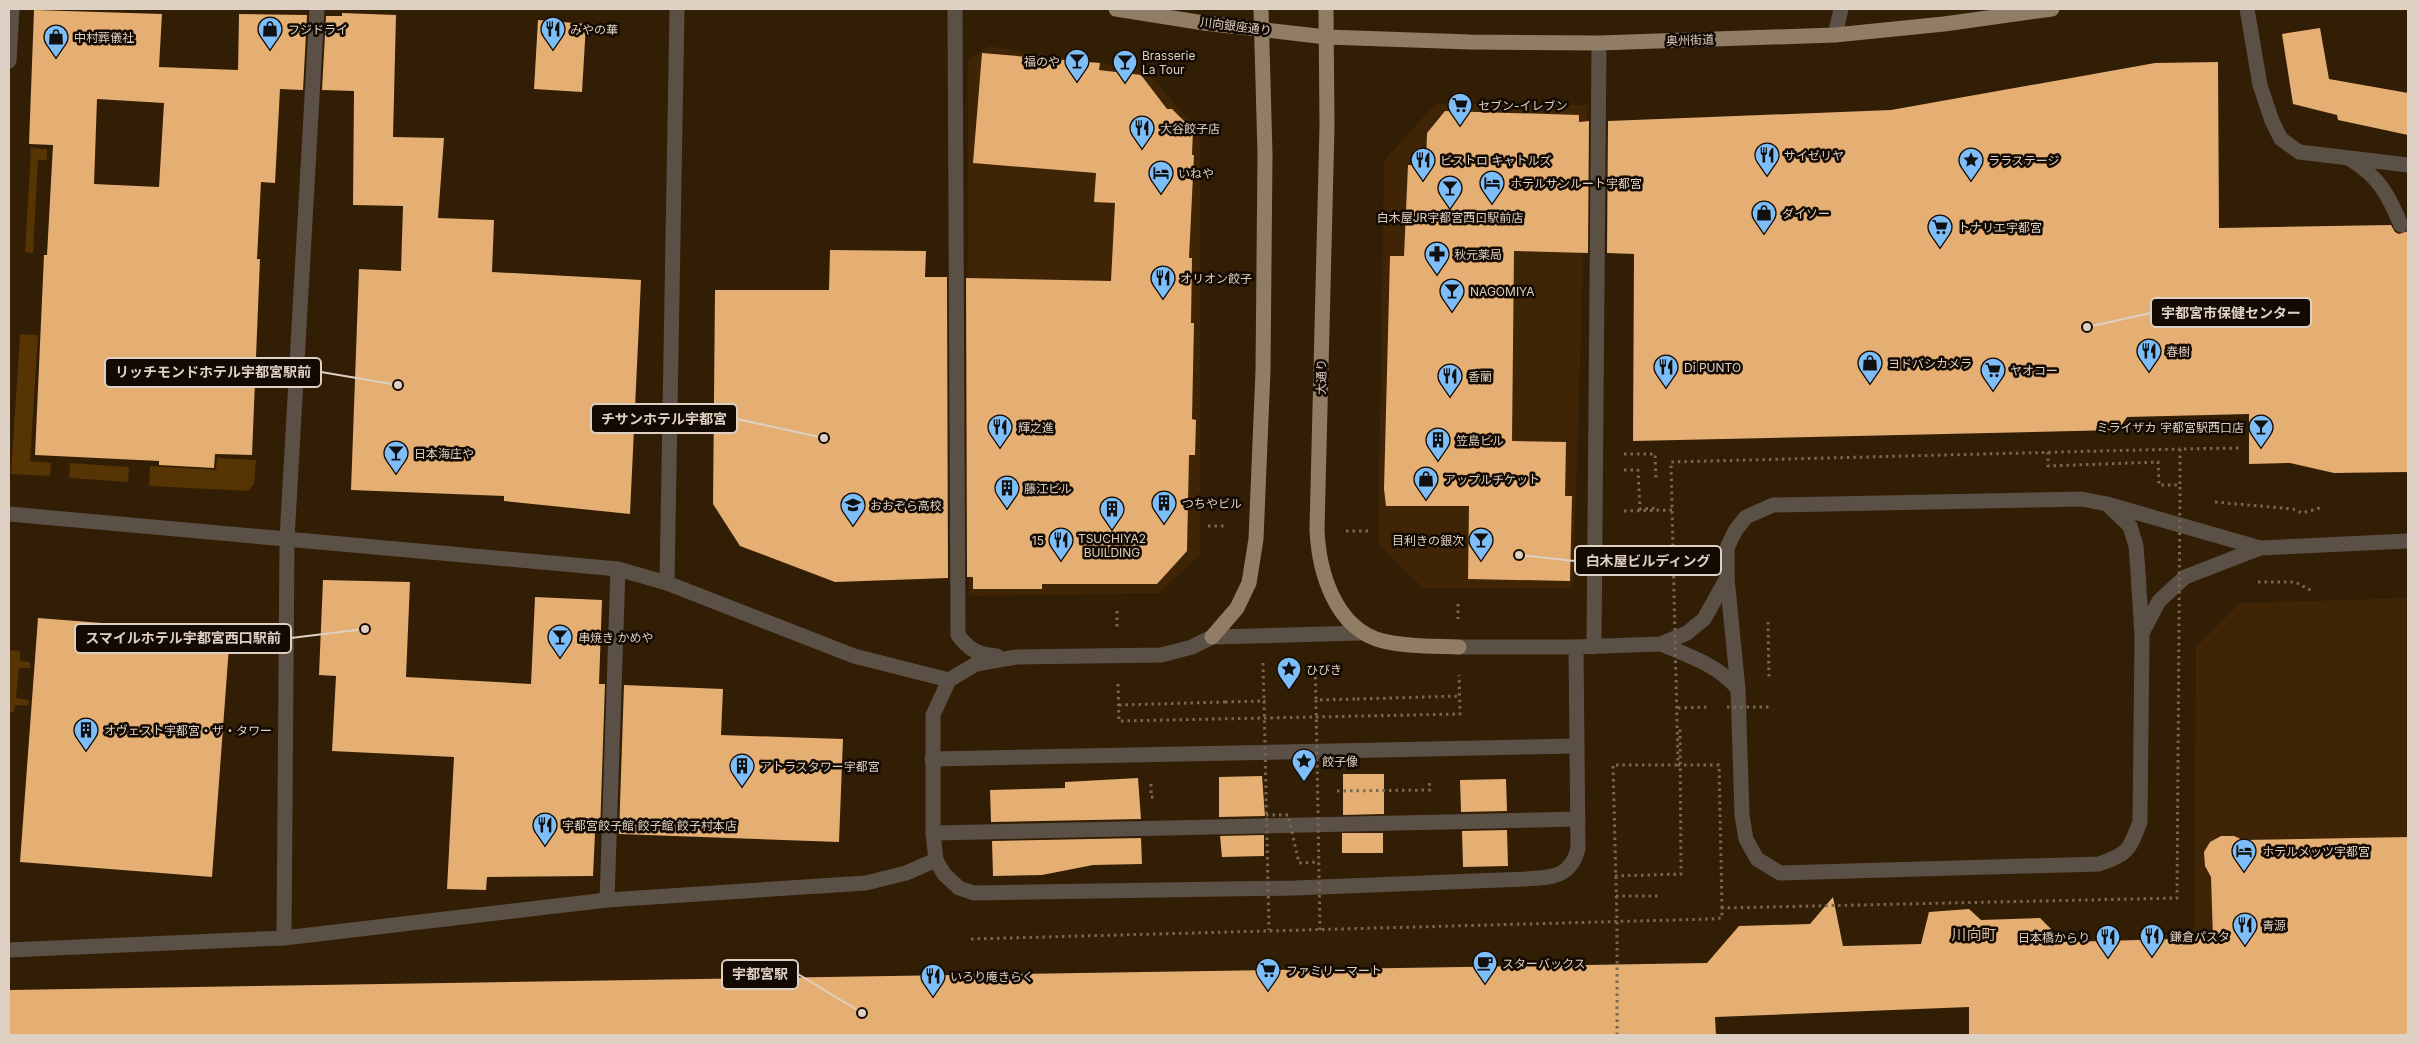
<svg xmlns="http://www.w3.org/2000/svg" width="2417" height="1044" font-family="Inter,'Noto Sans JP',sans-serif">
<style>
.built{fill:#3f2506}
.green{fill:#573404}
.building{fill:#e5ae73;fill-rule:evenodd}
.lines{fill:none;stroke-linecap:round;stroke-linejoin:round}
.path{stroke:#796753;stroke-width:3;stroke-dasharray:2.5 4;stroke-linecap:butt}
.minor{stroke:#5a5045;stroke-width:15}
.major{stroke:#917c66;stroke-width:15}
.path-bridge{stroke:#796753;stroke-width:3;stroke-dasharray:2.5 4;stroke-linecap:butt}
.labels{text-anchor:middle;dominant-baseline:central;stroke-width:5;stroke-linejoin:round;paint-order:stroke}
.street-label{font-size:12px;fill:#ded0c2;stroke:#130a03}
.poi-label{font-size:12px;fill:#ded0c2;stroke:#130a03;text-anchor:start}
.quarter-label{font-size:15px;fill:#d5ba9f;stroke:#130a03}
.leader{fill:none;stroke:#ded0c2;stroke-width:2}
.callout-dot{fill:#ded0c2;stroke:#130a03;stroke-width:2}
.callout{fill:#130a03;stroke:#ded0c2;stroke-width:2}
.callout-label{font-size:14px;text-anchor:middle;font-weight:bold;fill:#ded0c2}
</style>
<rect width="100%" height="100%" fill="#321d05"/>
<!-- built -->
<g class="built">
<path d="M989,46L1145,70L1200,132V555L1159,593L969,596L968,60Z"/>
<path d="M1436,103L1588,105L1573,588H1423L1378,544L1384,161Z"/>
<path d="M2408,598V988L2212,992L2194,939L2196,647L2240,603Z"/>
</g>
<!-- green -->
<g class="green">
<path d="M31,148L47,149V160H38L33,253L25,252Z"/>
<path d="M20,334L38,335L30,461L51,463L50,476L11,474Z"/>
<path d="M217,458L256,460L254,484L248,491L149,486L150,466L216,470Z"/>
<path d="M70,463L129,467L128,482L69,478Z"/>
<path d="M10,650L20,651V661L30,662V668H19L16,698L29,700L28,706L15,705L14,712H9Z"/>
</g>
<!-- building -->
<g class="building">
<path d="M34,10L162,14L159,67L238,70L239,14L307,15L303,90L280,89L275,183L261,182L257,259H260L252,455L215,454L214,468L159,465V461L35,455L44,255H47L53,145L29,144ZM97,99L164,103L159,187L94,184Z"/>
<path d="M342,13L396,15L393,137L444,138L438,218L494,220L492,272L641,280L630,514L504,501V496L351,490L359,269L401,271L403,206L353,205L354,91L322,90L326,16H342Z"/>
<path d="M538,20L586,24L582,92L534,89Z"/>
<path d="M2320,28L2329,79L2408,93V135L2338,120L2337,115L2293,104L2282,34Z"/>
<path d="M982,53L1100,63L1099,70L1141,75L1167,109H1172L1193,130L1192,155H1194L1189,258H1192L1191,323H1194L1192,419L1196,420L1195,455H1189L1187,551L1157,584H1042V589H973V577H967L966,278L1111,281L1115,203L1094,202L1096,173L973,163Z"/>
<path d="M2218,62L2219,228L2391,225L2395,232L2399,234L2408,231V472L2334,473L2290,463L2249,464V414L2127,417L2118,430L1633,441L1634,254L1607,253L1608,121L1891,110L2155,63Z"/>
<path d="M1445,111L1579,115V122L1589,121L1588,253L1514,251L1512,441L1566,442L1565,496H1572L1570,581L1468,579L1469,506H1386L1384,489L1390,256H1404L1408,165H1426L1427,133Z"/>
<path d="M830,250L926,251L925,277H947L948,578L835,582L740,546L713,504L715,290H829Z"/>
<path d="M323,580L410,582L406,677L531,684L535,597L602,600L599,684H605L600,833H595L593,876L487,877L486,890L447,889L454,757L332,751L336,676L319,675Z"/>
<path d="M38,618L230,633L212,877L20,862Z"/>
<path d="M624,685L723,689L721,735L843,739L839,842L619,834Z"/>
<path d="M1343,774H1384V814L1343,815Z"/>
<path d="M1262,776L1265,816L1219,817V777Z"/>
<path d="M1138,778L1141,819L991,822L990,790L1065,788V782Z"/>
<path d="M1506,779L1507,811L1461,812L1460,780Z"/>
<path d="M1507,830L1508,866L1463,867L1462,831Z"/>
<rect x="1342" y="833" width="41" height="20"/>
<path d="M1264,835V856L1222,857L1220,836Z"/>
<path d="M2221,836H2234L2243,840L2408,837V1035H1969V1007L1715,1017L1716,1035H9V990L1707,963L1739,926L1810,924L1833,897L1843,946L1921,944L1929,912L1969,909L1981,920L2040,918L2064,942L2213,938L2211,877L2205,866L2204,852L2210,842Z"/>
<path d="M1141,838L1142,864L1093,865L1042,875L993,876L992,841Z"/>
</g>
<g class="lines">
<!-- path -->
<g class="path">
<path d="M2048,452V466L2158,462L2159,485H2180V449L2242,448"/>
<path d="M1624,454H1655L1656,479"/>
<path d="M1624,470H1638L1640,509L1657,508"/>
<path d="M2215,502L2293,509L2302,513L2323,507"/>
<path d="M1624,511L1673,510"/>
<path d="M1208,526H1227"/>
<path d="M1346,531H1368"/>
<path d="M2258,582H2295L2312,591"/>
<path d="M1458,604V619"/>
<path d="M1117,611V627"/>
<path d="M1768,622L1769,679"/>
<path d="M1263,663L1264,701"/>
<path d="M1315,664L1316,700"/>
<path d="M1118,684L1119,721L1460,714L1459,675"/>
<path d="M1357,699L1460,696"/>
<path d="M1119,705L1225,702"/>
<path d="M1678,708L1709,707"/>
<path d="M1151,784V797H1154"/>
<path d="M1337,791L1430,790L1429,779"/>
<path d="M1615,876L1681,874L1680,726"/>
<path d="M1616,896H1661"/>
<path d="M1617,1035V922L1613,765H1678"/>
</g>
<!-- minor -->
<g class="minor">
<path d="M955,9L958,635C969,650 979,655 997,656"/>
<path d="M2247,9L2260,85L2272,121L2281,139L2299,152L2408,165"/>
<path d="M1835,35L1841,9"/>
<path d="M9,61L12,9"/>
<path d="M2350,159C2379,177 2388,194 2401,225"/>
<path d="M2107,504L2130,526L2136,546L2138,572L2142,636L2140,822C2129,851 2128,854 2099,864L1780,873L1757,859L1746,839L1742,815L1738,689L1727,578V548L1735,531L1746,517L1773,505L2082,499L2107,504L2260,548"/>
<path d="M9,514L618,569L667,583L854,656L949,680"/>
<path d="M667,583L677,9"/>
<path d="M2143,631L2159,601L2185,577L2260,548L2408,541"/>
<path d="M1362,633L1212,637L1192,647L1161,655L1016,657L976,664L949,680L933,715V833L936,860L944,874L959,888L974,893L1295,888L1526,879C1552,877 1570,878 1578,849L1576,647"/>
<path d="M1661,644C1689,656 1718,665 1738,689"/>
<path d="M1459,647H1576L1661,644L1687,633L1704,619L1727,578"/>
<path d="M1594,647L1599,43"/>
<path d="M932,759L1577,746"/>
<path d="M933,833L1578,819"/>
<path d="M607,900L618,569"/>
<path d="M284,938L287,539L317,9"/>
<path d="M9,950L284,938L607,900L866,883L906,873L936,860"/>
</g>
<!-- major -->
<g class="major">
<path d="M1116,9L1204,23L1326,37L1470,42L1599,43L1835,35L1944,24L2052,9"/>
<path d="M1326,9L1327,126L1317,530C1319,572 1335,629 1383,641C1407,647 1434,646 1459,647"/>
<path d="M1212,637L1237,608L1249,583L1256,539L1263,371L1265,154L1261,9"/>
</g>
<!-- path-bridge -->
<g class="path-bridge">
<path d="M1225,702L1264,701L1269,930"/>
<path d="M1727,707H1770"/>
<path d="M1266,815H1288L1299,863L1319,862"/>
<path d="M1722,908L1719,765H1678L1671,462L2180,449"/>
<path d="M1320,930L1316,700L1357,699"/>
<path d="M971,939L1711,919L1722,918V908L2177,898L2180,485"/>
</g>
</g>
<!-- icons -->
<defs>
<symbol id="shop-pin" viewBox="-11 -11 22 30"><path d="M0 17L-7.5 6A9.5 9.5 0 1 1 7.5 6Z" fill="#7dbef9" stroke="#130a03"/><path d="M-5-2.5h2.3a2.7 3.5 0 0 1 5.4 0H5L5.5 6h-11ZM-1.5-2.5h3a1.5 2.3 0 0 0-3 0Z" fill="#111"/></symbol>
<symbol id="restaurant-pin" viewBox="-11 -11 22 30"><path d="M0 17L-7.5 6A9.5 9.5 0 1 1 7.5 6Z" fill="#7dbef9" stroke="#130a03"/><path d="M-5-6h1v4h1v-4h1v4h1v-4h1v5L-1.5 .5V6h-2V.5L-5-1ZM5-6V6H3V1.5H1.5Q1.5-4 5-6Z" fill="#111"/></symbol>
<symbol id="bar-pin" viewBox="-11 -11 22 30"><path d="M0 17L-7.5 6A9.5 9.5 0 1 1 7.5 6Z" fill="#7dbef9" stroke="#130a03"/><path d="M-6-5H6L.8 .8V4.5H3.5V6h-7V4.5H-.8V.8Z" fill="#111"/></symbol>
<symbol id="supermarket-pin" viewBox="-11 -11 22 30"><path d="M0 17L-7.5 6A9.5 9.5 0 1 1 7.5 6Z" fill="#7dbef9" stroke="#130a03"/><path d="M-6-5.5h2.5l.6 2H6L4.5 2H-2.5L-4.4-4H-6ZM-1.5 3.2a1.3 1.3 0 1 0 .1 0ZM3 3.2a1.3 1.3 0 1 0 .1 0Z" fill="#111"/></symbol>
<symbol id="sight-pin" viewBox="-11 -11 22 30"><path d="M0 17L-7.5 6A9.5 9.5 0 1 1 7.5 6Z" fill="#7dbef9" stroke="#130a03"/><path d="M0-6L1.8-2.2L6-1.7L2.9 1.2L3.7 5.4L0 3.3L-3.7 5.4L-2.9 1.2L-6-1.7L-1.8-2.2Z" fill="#111"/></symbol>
<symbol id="hotel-pin" viewBox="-11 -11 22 30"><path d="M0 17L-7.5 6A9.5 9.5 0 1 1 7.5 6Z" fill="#7dbef9" stroke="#130a03"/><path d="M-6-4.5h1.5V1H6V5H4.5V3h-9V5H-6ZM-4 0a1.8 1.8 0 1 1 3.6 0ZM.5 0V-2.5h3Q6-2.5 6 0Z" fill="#111"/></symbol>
<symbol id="pharmacy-pin" viewBox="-11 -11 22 30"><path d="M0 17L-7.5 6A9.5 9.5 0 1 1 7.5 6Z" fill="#7dbef9" stroke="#130a03"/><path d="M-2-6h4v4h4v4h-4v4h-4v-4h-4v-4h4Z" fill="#111"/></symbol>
<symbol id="building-pin" viewBox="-11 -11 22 30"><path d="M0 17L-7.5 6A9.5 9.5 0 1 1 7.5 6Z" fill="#7dbef9" stroke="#130a03"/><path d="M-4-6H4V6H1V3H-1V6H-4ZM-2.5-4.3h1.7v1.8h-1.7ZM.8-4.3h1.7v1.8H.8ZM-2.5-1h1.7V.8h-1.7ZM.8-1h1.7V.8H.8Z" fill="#111"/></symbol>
<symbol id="school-pin" viewBox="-11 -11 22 30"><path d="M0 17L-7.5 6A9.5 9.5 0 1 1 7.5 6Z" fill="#7dbef9" stroke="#130a03"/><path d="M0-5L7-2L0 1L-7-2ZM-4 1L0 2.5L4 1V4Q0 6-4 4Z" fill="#111"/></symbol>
<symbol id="cafe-pin" viewBox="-11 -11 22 30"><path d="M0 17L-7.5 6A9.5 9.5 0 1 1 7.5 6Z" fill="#7dbef9" stroke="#130a03"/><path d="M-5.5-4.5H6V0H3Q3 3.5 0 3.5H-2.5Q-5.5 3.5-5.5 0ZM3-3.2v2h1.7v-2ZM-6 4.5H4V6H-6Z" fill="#111"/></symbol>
</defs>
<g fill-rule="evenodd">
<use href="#shop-pin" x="256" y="15" width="28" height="38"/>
<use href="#restaurant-pin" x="539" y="15" width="28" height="38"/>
<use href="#shop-pin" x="42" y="23" width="28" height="38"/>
<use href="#bar-pin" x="1063" y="47" width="28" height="38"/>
<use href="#bar-pin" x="1111" y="48" width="28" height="38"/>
<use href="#supermarket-pin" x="1446" y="91" width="28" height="38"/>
<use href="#restaurant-pin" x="1128" y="114" width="28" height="38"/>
<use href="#restaurant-pin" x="1753" y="141" width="28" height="38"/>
<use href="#restaurant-pin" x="1409" y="146" width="28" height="38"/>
<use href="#sight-pin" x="1957" y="146" width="28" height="38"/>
<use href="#hotel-pin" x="1147" y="159" width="28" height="38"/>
<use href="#hotel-pin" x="1478" y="169" width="28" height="38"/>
<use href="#bar-pin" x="1436" y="174" width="28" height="38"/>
<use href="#shop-pin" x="1750" y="199" width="28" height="38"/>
<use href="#supermarket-pin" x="1926" y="213" width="28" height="38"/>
<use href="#pharmacy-pin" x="1423" y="240" width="28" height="38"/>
<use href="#restaurant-pin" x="1149" y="264" width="28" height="38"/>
<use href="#bar-pin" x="1438" y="277" width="28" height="38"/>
<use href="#restaurant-pin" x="2135" y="337" width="28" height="38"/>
<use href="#shop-pin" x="1856" y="349" width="28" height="38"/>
<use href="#restaurant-pin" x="1652" y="353" width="28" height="38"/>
<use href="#supermarket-pin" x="1979" y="356" width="28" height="38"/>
<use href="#restaurant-pin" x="1436" y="362" width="28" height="38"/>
<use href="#restaurant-pin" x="986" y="413" width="28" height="38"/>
<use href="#bar-pin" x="2247" y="413" width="28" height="38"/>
<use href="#building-pin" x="1424" y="426" width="28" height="38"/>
<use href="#bar-pin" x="382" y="439" width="28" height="38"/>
<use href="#shop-pin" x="1412" y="465" width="28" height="38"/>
<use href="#building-pin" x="993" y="474" width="28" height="38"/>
<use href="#building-pin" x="1150" y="489" width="28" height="38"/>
<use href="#school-pin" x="839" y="491" width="28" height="38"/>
<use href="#building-pin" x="1098" y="495" width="28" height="38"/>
<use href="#restaurant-pin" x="1047" y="526" width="28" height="38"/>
<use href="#bar-pin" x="1467" y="526" width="28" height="38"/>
<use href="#bar-pin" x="546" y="623" width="28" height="38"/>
<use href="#sight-pin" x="1275" y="655" width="28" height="38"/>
<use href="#building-pin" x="72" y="716" width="28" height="38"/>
<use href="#sight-pin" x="1290" y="747" width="28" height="38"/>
<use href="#building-pin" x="728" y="752" width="28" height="38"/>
<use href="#restaurant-pin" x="531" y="811" width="28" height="38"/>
<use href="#hotel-pin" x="2230" y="837" width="28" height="38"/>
<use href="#restaurant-pin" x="2231" y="911" width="28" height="38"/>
<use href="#restaurant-pin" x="2138" y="922" width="28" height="38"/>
<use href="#restaurant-pin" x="2094" y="923" width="28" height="38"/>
<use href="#cafe-pin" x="1471" y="949" width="28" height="38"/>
<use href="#supermarket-pin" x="1254" y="956" width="28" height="38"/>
<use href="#restaurant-pin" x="919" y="962" width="28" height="38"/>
</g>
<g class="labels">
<!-- street labels -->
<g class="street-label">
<text transform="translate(1236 26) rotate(7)">川向銀座通り</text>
<text transform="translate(1690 40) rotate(-2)">奥州街道</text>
<text transform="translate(1321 377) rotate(-89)">大通り</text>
</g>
<!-- poi labels -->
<g class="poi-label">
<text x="288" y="29">フジドライ</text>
<text x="570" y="29">みやの華</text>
<text x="74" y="37">中村葬儀社</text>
<text x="1142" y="55">Brasserie<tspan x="1142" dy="14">La Tour</tspan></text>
<text x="1060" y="61" text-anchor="end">福のや</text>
<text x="1478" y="105">セブン-イレブン</text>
<text x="1160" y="128">大谷餃子店</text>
<text x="1784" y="155">サイゼリヤ</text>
<text x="1440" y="160">ビストロ キャトルズ</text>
<text x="1988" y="160">ララステージ</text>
<text x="1178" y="173">いねや</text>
<text x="1510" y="183">ホテルサンルート宇都宮</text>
<text x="1782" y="213">ダイソー</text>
<text x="1450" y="217" text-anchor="middle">白木屋JR宇都宮西口駅前店</text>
<text x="1958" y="227">トナリエ宇都宮</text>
<text x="1454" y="254">秋元薬局</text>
<text x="1180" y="278">オリオン餃子</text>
<text x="1470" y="291">NAGOMIYA</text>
<text x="2166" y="351">春樹</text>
<text x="1888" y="363">ヨドバシカメラ</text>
<text x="1684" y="367">Di PUNTO</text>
<text x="2010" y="370">ヤオコー</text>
<text x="1468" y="376">香蘭</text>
<text x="1018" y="427">輝之進</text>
<text x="2244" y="427" text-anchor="end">ミライザカ 宇都宮駅西口店</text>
<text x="1456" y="440">笠島ビル</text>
<text x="414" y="453">日本海庄や</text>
<text x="1444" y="479">アップルチケット</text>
<text x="1024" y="488">藤江ビル</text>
<text x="1182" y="503">つちやビル</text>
<text x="870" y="505">おおぞら高校</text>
<text x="1112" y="538" text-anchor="middle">TSUCHIYA2<tspan x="1112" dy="14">BUILDING</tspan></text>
<text x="1044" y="540" text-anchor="end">15</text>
<text x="1464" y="540" text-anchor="end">目利きの銀次</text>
<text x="578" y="637">串焼き かめや</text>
<text x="1306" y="669">ひびき</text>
<text x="104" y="730">オヴェスト宇都宮・ザ・タワー</text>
<text x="1322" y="761">餃子像</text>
<text x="760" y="766">アトラスタワー宇都宮</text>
<text x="562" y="825">宇都宮餃子館 餃子館 餃子村本店</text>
<text x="2262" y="851">ホテルメッツ宇都宮</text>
<text x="2262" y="925">青源</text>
<text x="2170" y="936">鎌倉パスタ</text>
<text x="2090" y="937" text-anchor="end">日本橋からり</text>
<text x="1502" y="963">スターバックス</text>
<text x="1286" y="970">ファミリーマート</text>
<text x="950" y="976">いろり庵きらく</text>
</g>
<!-- quarter labels -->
<g class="quarter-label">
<text x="1974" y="934">川向町</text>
</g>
</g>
<!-- callouts -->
<path class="leader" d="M2087 327L2151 313M398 385L321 372M824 438L737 419M1519 555L1575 561M365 629L291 638M862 1013L798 974"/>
<g class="callout-dot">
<circle cx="2087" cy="327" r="5"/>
<circle cx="398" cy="385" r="5"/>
<circle cx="824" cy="438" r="5"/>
<circle cx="1519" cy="555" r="5"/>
<circle cx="365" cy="629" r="5"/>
<circle cx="862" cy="1013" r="5"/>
</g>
<g class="callout">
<rect x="2151" y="298" width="160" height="29" rx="5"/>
<rect x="105" y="358" width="216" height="29" rx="5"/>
<rect x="591" y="404" width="146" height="29" rx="5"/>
<rect x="1575" y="546" width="146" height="29" rx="5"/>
<rect x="75" y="624" width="216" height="29" rx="5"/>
<rect x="722" y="960" width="76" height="29" rx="5"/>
</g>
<g class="callout-label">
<text x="2231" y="318">宇都宮市保健センター</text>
<text x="213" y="377">リッチモンドホテル宇都宮駅前</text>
<text x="664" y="424">チサンホテル宇都宮</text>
<text x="1648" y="566">白木屋ビルディング</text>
<text x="183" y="643">スマイルホテル宇都宮西口駅前</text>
<text x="760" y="979">宇都宮駅</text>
</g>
<!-- border -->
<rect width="2417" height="1044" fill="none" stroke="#ded0c2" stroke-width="20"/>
</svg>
